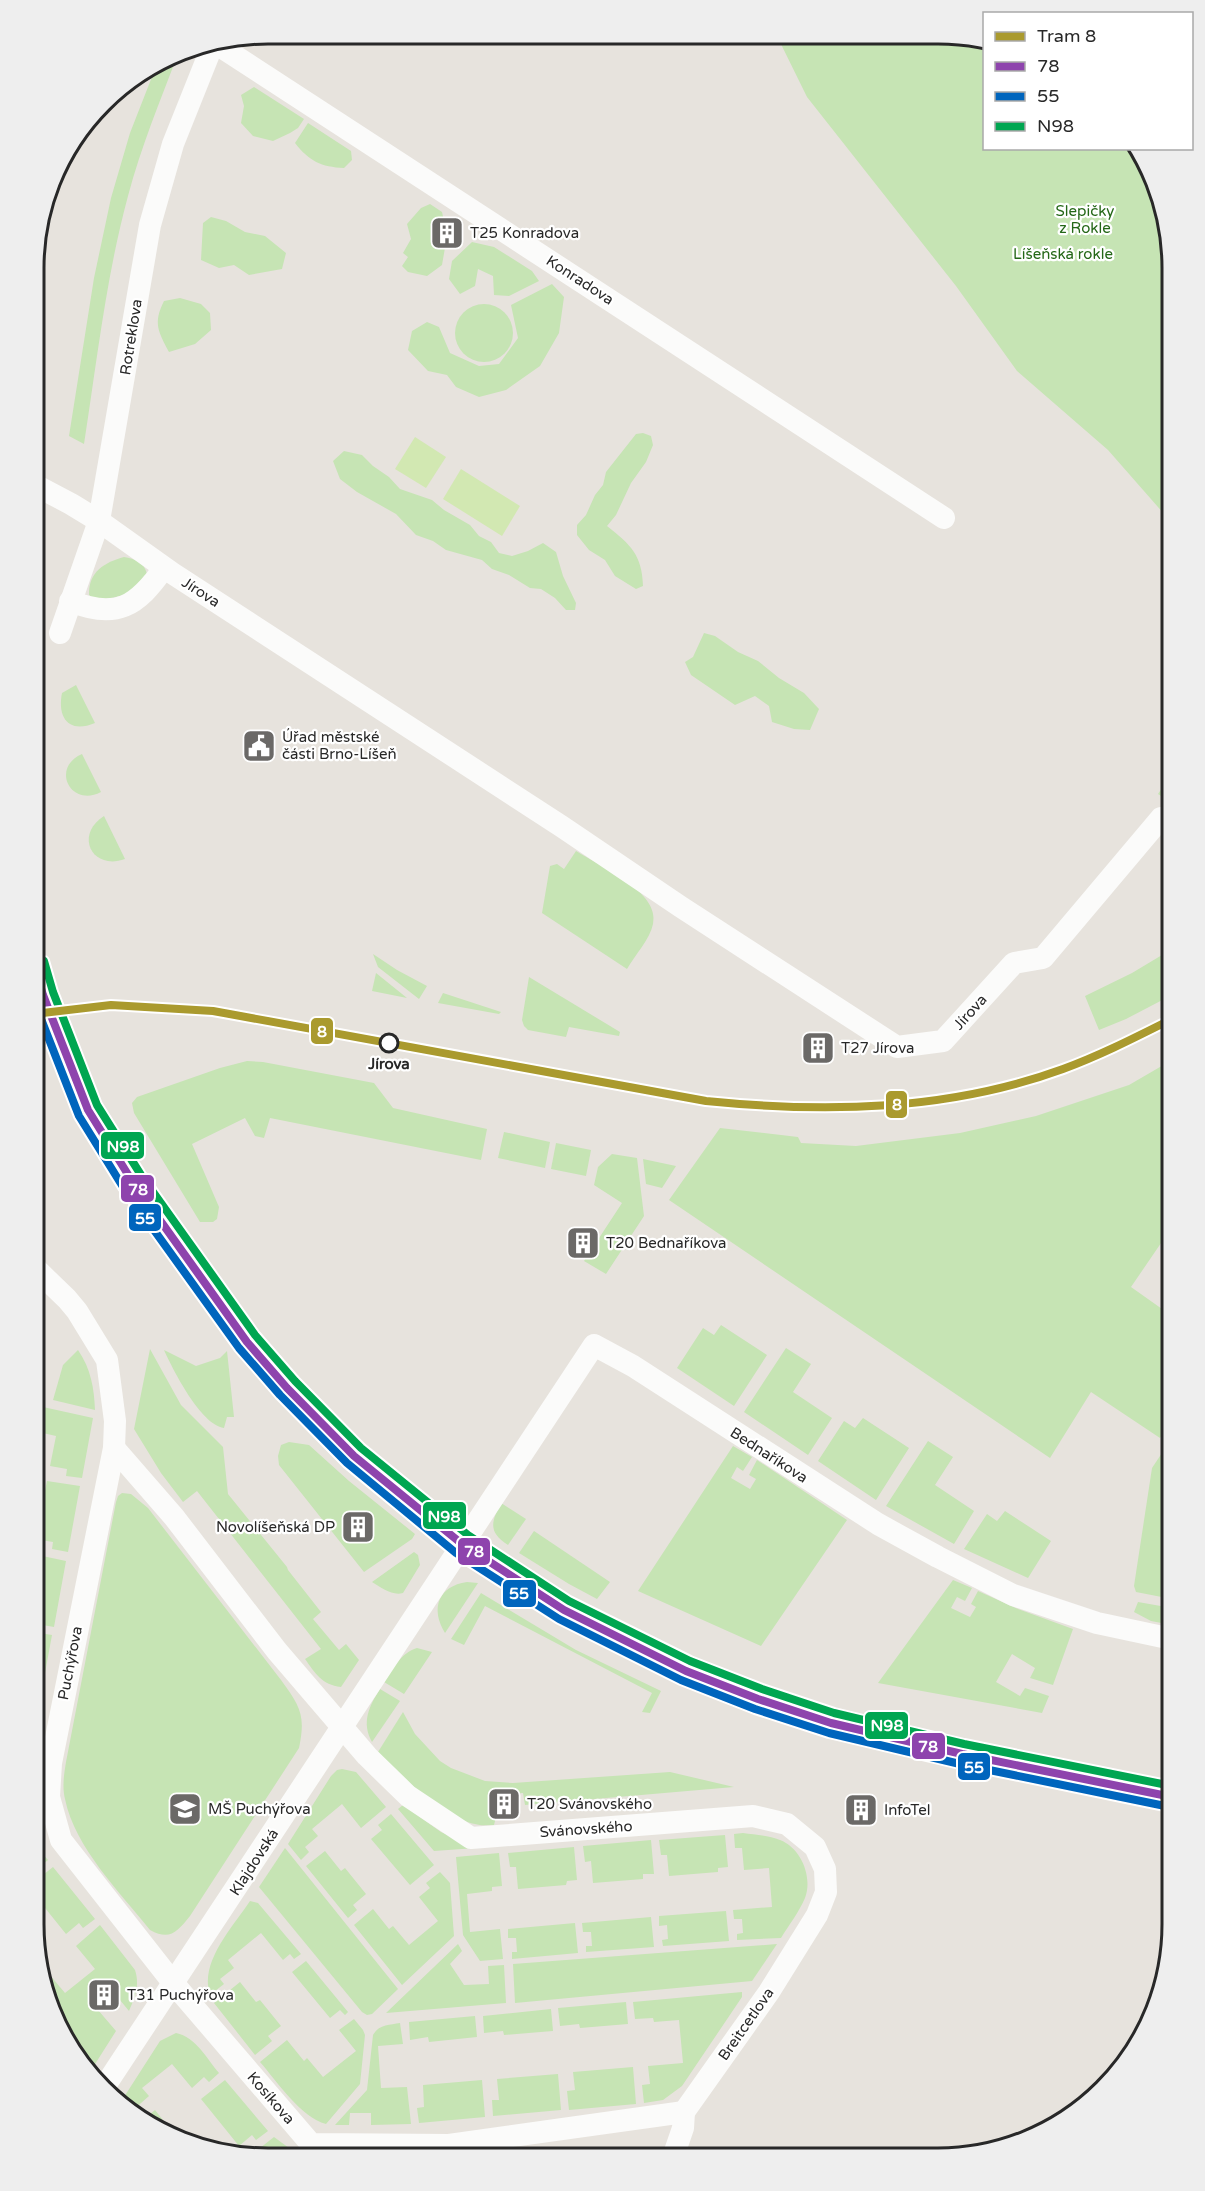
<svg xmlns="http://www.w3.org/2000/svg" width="1205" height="2191" font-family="'Varela Round',sans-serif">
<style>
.green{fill:#c6e4b4}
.pitch{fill:#d2e8b2}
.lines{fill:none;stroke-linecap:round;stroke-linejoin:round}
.minor{stroke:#fbfbfa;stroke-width:22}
.tertiary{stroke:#fbfbfa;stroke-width:28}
.bus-1-casing{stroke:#fff;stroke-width:12}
.bus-2-casing{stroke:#fff;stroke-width:12}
.bus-3-casing{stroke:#fff;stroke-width:12}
.bus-1{stroke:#8e44ad;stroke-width:8}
.bus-2{stroke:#0065bd;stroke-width:8}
.bus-3{stroke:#00a651;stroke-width:8}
.tram-1-casing{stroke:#fff;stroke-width:12}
.tram-1{stroke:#aa9a2e;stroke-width:8}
.stop-dot{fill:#fff;stroke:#282828;stroke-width:3}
.labels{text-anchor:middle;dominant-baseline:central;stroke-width:4.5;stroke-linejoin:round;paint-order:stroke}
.park-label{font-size:15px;fill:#246717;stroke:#fff}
.poi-label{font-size:15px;fill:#282828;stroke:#fff;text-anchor:start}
.street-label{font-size:15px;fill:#282828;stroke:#fff}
.stop-label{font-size:15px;font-weight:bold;fill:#282828;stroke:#fff}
.rim{fill:none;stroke:#282828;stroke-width:3}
.line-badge{stroke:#fff;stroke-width:2}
.badge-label{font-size:16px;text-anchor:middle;font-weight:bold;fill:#fff}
</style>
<rect width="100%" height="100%" fill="#e7e3dd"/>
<!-- green -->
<g class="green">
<path d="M777,36L983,37L984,148L1138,149L1159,192L1172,267V523L1108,450L1017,371L956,286L807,97Z"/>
<path d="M176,52L178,54C160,101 141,147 128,196C106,277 97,361 84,444L69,436L94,278L111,198L130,133L157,64Z"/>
<path d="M254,87L304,119L298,128L290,133L273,141L253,136L241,123L244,106L241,95Z"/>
<path d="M308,123L351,151L352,160L344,168C321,167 309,161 295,143Z"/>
<path d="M430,204L442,212L444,221L435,235L446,242L442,265L427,276L408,272L402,266L408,257L403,253L411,239L407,224L421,208Z"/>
<path d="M211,217L226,221L245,232L265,236L286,253L282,269L249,275L234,265L219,268L201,260L203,223Z"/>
<path d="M472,242L494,247L532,271L539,281L509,296L494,295L493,276L478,269L475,286L460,294L449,279L452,261Z"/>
<path d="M552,284L564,297L559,333L540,366L506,390L479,397L456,387L447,375L428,371L408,350L412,331L427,322L439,327L450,353L479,366L499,364L518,338L511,305Z"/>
<path d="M180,298L201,304L210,313L211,330L195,344L169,352C158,331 153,323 164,301Z"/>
<circle cx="484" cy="333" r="29"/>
<path d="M643,433L651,436L653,445L646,462L631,483L616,515L607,526C631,545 642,555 643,586L636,589L615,576L605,560L589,550L577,535V525L586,515L595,495L603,485L606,472L636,434Z"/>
<path d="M344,451L362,455L373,466L389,477L400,489L432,500L444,510L470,525L479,536L491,542L499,553L512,556L528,551L543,543L556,552L563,576L576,603L575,610H566L555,598L541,589L530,588L509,575L492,569L482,560L446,550L433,541L416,535L396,514L357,492L340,479L333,461Z"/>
<path d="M124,557C135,559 144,562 147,574C130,596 123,597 95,600L89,595C88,572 105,562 124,557Z"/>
<path d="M704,633L715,636L738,652L758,661L779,678L804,693L819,709L810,730L794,729L772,722L769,706L755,696L735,705L691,675L685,662L693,657Z"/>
<path d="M76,685L95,723C69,734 57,718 62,693Z"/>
<path d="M82,754L101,792C71,808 50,768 82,754Z"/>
<path d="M1172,773V803L1158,794Z"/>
<path d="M104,816L125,859C92,871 74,835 104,816Z"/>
<path d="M576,851C598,865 661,892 653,924C650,939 635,955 627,969L542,913L550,866L557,864L564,869Z"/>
<path d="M1172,949V995L1126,1019L1099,1030L1085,996L1132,973Z"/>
<path d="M373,954L397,970L427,986L419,999L378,967Z"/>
<path d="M376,973L407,998L372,991Z"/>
<path d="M529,977L620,1032L619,1036L569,1027L566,1037L528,1030L524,1026L522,1020Z"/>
<path d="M443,993L501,1012L499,1014L438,1003Z"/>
<path d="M1172,1060V1227L1131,1287L1172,1316V1421L1160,1438L1091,1392L1050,1458L669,1200L720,1128L798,1137L801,1143L856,1146L960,1133L1036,1116L1129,1085Z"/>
<path d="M247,1061L263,1062L374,1083L393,1108L487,1129L481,1160L270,1118L264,1138L255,1136L245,1118L192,1144L219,1207L217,1219L213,1222H200L134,1113L132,1103L137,1097L220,1068Z"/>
<path d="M504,1132L550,1142L545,1168L498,1158Z"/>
<path d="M556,1143L591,1150L586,1176L551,1169Z"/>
<path d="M612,1154L637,1158L644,1216L606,1274L584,1261L622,1203L594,1185L598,1167Z"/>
<path d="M643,1159L676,1166L662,1188L646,1184Z"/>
<path d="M721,1325L767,1355L734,1406L677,1368L703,1328L714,1335Z"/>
<path d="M786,1348L811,1364L793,1392L832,1418L808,1455L744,1412Z"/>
<path d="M150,1349L181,1405L223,1447L228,1494L287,1567L288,1570L321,1612L313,1619L339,1650L346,1644L359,1660L341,1687C322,1685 315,1673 305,1659L321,1649L197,1491L183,1502L161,1473L134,1429Z"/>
<path d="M78,1350C91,1369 94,1388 95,1410L53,1400L63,1365Z"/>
<path d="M164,1350L196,1366L220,1358L227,1351L234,1417H227L224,1428C201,1425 173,1370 164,1350Z"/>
<path d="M34,1405L93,1418L82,1478L66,1476L67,1469L50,1466L56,1436L34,1431Z"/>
<path d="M863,1418L909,1448L876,1500L818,1461L844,1421L855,1428Z"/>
<path d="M1172,1438V1599L1136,1592L1134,1586L1152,1468Z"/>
<path d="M928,1441L953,1457L935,1485L974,1511L954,1544L886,1506Z"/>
<path d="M289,1442L309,1445L349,1481L415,1534L412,1539L364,1572L279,1465L278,1456L281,1445Z"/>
<path d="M733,1446L752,1457L743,1471L737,1467L731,1478L750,1489L756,1479L749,1475L757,1460L847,1520L761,1646L638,1591Z"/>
<path d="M47,1481L80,1486L68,1552L52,1549L53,1542L35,1539Z"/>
<path d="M122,1493L131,1494L148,1508L281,1680C300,1706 306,1715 299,1748L190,1916C177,1932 170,1941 150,1930C120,1892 75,1848 65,1799C62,1787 64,1774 66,1762L116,1502L118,1496Z"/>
<path d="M501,1503L526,1519L508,1545C488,1532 491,1522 501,1503Z"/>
<path d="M1005,1511L1051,1541L1028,1578L964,1549L987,1514L997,1521Z"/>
<path d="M534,1531L610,1582L597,1599L569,1584L519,1553Z"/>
<path d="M414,1552L418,1555L420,1565L403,1593C392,1596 382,1588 372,1582Z"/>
<path d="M33,1554L66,1561L54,1627L37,1624L38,1618L33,1617Z"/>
<path d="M953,1580L972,1588L965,1601L957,1597L951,1608L970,1617L976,1607L971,1604L978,1591L1018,1609L1073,1629L1053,1685L1030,1678L1035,1668L1012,1654L996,1682L1020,1696L1025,1688L1049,1696L1042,1713L878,1683Z"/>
<path d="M467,1582L478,1583L445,1633C430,1609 438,1586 467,1582Z"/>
<path d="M481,1593L576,1650L661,1691L650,1713L642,1712L652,1693L485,1606L464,1645L451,1639Z"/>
<path d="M1138,1602L1172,1608V1625L1151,1621L1134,1612Z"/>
<path d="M33,1632L52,1635L40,1700L33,1699Z"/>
<path d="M417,1648L432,1652L404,1694L384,1682C393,1668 401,1653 417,1648Z"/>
<path d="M380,1689L400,1701L372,1742C361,1723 369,1706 380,1689Z"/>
<path d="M403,1712L415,1734L440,1761L451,1768L485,1781L513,1783L670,1772L734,1787L525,1805L523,1793L496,1795L497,1813L494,1825C488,1825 481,1826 475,1824C447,1819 397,1774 378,1752Z"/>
<path d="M342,1769L356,1772L386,1807L361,1828L342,1804L312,1829L318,1836L305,1847L309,1852L301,1860L288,1844L331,1776L337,1770Z"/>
<path d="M403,1805L441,1832L476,1848L434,1851L398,1809Z"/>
<path d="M391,1814L434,1865L410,1885L371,1839L382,1830L378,1825Z"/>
<path d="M743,1833C755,1835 769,1835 780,1840C801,1848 813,1877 805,1898C799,1912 789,1925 781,1938L737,1940V1934L743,1933L742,1919H734L733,1910L772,1907L769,1868L744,1870L742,1848H735L734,1834Z"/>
<path d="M725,1835L728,1867L718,1868V1872L669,1876L667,1855H661L659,1840Z"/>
<path d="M651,1840L654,1874H643V1879L593,1883L591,1861L585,1862L583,1846Z"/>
<path d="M33,1843L48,1860L37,1869L33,1864Z"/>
<path d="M574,1847L577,1880L567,1881L566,1885L518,1889L516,1867H510L508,1853Z"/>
<path d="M285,1848L398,1989L372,2014L367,2015L362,2012L259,1887Z"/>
<path d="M325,1851L341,1871L345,1868L366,1894L353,1905L357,1910L348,1918L306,1866Z"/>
<path d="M499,1853L502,1886L492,1887V1891L467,1894L470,1932L500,1929L503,1959L480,1961L463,1935L456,1857Z"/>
<path d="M53,1867L95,1919L83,1928L79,1923L66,1934L33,1893V1883Z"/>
<path d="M440,1872L450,1883L454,1936L402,1985L354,1925L373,1909L389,1929L393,1926L409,1945L438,1921L419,1897L430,1888L426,1883Z"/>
<path d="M250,1901L258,1903L301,1954L294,1959L290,1954L283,1960L261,1933L228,1960L234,1968L220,1979L224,1984L210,1995C199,1962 233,1927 250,1901Z"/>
<path d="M726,1911L729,1941L663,1946L662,1940L668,1939L667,1925L659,1926V1916Z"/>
<path d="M651,1917L654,1947L586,1952V1946H592L591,1932H583L582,1923Z"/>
<path d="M575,1923L578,1953L512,1959V1952H517L516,1938H508V1929Z"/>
<path d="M100,1925L135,1970C140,1985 135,1997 129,2011L106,1983L92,1994L102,2007L98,2010L116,2031L90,2072L68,2044L46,1999L41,1971L46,1977L49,1974L65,1993L95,1969L76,1946Z"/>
<path d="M458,1944L462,1951L450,1964L464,1985L489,1984L488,1966L504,1965L506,2003L386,2013Z"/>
<path d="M777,1944L752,1981L515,2003L513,1964Z"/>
<path d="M306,1961L348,2012L345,2015L340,2010L330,2018L292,1972Z"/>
<path d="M240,1982L256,2002L260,2000L281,2026L268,2036L272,2041L255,2055L214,2003Z"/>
<path d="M742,1992V1997L682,2086L663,2100L644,2103L642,2085L650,2084L648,2066L683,2063L679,2020L654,2022L653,2018L635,2019L633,2002Z"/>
<path d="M626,2002L628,2024L580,2028L579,2024L560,2026L558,2008Z"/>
<path d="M551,2009L553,2031L504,2035L503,2031L484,2033L483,2016Z"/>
<path d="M475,2016L477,2037L429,2042L428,2037L410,2040L409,2022Z"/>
<path d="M354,2019L363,2030L365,2035L360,2084L326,2124C301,2118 276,2080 260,2062L287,2040L304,2061L307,2058L323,2077L356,2051L339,2030Z"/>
<path d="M400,2023L403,2044L378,2046L381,2088L407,2087L411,2124L371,2125V2113H350L349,2125H335L367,2090L373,2035C379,2024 390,2025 400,2023Z"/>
<path d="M176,2033C196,2037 207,2059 219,2073L209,2082L204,2077L192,2088L172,2064L142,2088L149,2096L133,2110L124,2097L160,2041Z"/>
<path d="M633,2067L636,2104L569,2110L567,2091L575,2090L573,2072Z"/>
<path d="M558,2074L561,2110L493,2116L492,2100H499L497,2079Z"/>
<path d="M225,2080L268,2131L256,2140L252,2135L239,2146L201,2099Z"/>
<path d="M482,2080L485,2117L419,2123L417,2108L424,2107L423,2085Z"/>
<path d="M155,2110L171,2130L175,2128L184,2140L164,2134L143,2120Z"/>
<path d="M274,2137L300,2156H250Z"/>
<path d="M539,2151L540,2157H476Z"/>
</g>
<!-- pitch -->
<g class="pitch">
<path d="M415,437L446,457L426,488L395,469Z"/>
<path d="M461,469L520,506L502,536L443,499Z"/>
</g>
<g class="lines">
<!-- minor -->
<g class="minor">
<path d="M215,43L944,518"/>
<path d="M35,485L71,504L99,521L172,573L561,826L681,907L897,1047L943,1041L1014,963L1043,958L1161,818"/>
<path d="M70,601C117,620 137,606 164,568"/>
<path d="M60,633L99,521L150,225L173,144L213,44"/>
<path d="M34,1267L67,1299L77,1311L107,1360L115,1421L114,1448L51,1763L49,1797L61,1840L174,1984L311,2144L449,2145L684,2112"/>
<path d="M114,1448L174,1517L277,1651L367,1756L408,1796L471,1838L753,1816L787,1824L815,1847L825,1869L826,1892L817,1915L769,1992L684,2112L683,2128L673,2157"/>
<path d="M103,2089L594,1345L633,1366L878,1524L938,1557L1013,1595L1097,1623L1172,1639"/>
</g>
<!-- tertiary -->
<path class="tertiary" d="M34,964L43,995L88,1110L132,1181L180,1250L247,1342L287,1388L354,1456L462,1544L564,1610L686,1671L758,1699L831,1723L962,1754L1172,1797"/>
<defs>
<path id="bus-1" d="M34,964L43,995L88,1110L132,1181L247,1342L287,1388L354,1456L462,1544L564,1610L686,1671L758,1699L831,1723L962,1754L1172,1797"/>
<path id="bus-2" d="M34,1001L79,1116L123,1187L239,1348L280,1395L347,1463L456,1553L559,1619L681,1680L755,1709L829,1733L960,1764L1170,1807"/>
<path id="bus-3" d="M44,961L53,992L97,1105L141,1175L255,1335L295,1381L361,1448L468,1535L569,1601L690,1661L762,1689L834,1713L964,1744L1172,1786"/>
</defs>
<!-- bus-1 casing -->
<use href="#bus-1" class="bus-1-casing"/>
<!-- bus-2 casing -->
<use href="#bus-2" class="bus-2-casing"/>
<!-- bus-3 casing -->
<use href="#bus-3" class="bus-3-casing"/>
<!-- bus-1 -->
<use href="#bus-1" class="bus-1"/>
<!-- bus-2 -->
<use href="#bus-2" class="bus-2"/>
<!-- bus-3 -->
<use href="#bus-3" class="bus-3"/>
<defs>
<path id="tram-1" d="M34,1014L111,1005L213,1011L706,1101C826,1113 948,1111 1063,1069C1101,1055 1136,1037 1172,1019"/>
</defs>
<!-- tram-1 casing -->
<use href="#tram-1" class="tram-1-casing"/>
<!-- tram-1 -->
<use href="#tram-1" class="tram-1"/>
</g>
<!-- icons -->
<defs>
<symbol id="building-square" viewBox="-11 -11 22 22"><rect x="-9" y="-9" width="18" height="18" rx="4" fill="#6b6967" stroke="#fff"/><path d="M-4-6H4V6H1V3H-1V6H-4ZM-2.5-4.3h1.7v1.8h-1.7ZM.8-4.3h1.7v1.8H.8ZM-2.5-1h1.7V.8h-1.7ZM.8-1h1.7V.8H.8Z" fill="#fff"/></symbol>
<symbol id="civic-square" viewBox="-11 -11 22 22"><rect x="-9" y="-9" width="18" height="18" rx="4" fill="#6b6967" stroke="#fff"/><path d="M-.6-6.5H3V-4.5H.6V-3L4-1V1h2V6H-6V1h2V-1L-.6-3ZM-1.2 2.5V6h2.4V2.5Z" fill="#fff"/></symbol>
<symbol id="school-square" viewBox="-11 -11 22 22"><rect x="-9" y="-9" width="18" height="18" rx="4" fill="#6b6967" stroke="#fff"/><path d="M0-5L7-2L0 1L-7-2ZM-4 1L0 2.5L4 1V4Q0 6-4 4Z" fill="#fff"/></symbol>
</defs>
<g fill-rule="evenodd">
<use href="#building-square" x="428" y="214" width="38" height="38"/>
<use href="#civic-square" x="240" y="727" width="38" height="38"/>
<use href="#building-square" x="799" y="1029" width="38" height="38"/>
<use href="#building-square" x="564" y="1224" width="38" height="38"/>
<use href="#building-square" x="339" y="1508" width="38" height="38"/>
<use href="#building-square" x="485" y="1785" width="38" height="38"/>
<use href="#school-square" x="166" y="1790" width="38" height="38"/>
<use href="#building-square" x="842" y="1791" width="38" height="38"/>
<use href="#building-square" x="85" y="1976" width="38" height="38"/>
</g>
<!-- markers -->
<circle class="stop-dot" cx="389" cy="1043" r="9"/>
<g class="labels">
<!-- park labels -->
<g class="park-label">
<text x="1085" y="211">Slepičky<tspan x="1085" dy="17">z Rokle</tspan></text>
<text x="1063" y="254">Líšeňská rokle</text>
</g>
<!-- poi labels -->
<g class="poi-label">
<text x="470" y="233">T25 Konradova</text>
<text x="282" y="737">Úřad městské<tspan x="282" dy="17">části Brno-Líšeň</tspan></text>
<text x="841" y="1048">T27 Jírova</text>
<text x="606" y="1243">T20 Bednaříkova</text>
<text x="335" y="1527" text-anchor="end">Novolíšeňská DP</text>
<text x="527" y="1804">T20 Svánovského</text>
<text x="208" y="1809">MŠ Puchýřova</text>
<text x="884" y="1810">InfoTel</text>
<text x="127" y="1995">T31 Puchýřova</text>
</g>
<!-- street labels -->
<g class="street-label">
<text transform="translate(580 280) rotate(33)">Konradova</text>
<text transform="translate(131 337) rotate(-81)">Rotreklova</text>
<text transform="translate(201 592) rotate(33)">Jírova</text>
<text transform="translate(970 1012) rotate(-48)">Jírova</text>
<text transform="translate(769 1455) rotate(33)">Bednaříkova</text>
<text transform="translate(70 1663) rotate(-79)">Puchýřova</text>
<text transform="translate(586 1829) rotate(-4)">Svánovského</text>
<text transform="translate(254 1862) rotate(-57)">Klajdovská</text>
<text transform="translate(746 2024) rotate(-55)">Breitcetlova</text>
<text transform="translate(271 2098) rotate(49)">Kosíkova</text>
</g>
<!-- stop labels -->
<g class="stop-label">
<text x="389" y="1064">Jírova</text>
</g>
</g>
<!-- crop -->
<path d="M0 0H1205V2191H0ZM268 44H938A224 224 0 0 1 1162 268V1924A224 224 0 0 1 938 2148H268A224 224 0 0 1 44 1924V268A224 224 0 0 1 268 44Z" fill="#eee" fill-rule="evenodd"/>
<path class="rim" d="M268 44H938A224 224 0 0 1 1162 268V1924A224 224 0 0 1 938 2148H268A224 224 0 0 1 44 1924V268A224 224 0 0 1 268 44Z"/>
<g class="line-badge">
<rect x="310" y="1017" width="24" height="28" rx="6" fill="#aa9a2e"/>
<rect x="885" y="1090" width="23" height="29" rx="6" fill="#aa9a2e"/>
<rect x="100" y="1131" width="45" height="29" rx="6" fill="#00a651"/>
<rect x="120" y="1174" width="35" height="29" rx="6" fill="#8e44ad"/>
<rect x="128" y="1203" width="34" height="29" rx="6" fill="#0065bd"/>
<rect x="422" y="1501" width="45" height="29" rx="6" fill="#00a651"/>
<rect x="457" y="1537" width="34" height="29" rx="6" fill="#8e44ad"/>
<rect x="502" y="1579" width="35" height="29" rx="6" fill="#0065bd"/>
<rect x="864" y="1711" width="45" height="29" rx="6" fill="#00a651"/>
<rect x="911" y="1732" width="35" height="28" rx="6" fill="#8e44ad"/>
<rect x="957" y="1752" width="34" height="29" rx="6" fill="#0065bd"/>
</g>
<g class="badge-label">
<text x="322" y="1037">8</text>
<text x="897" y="1110">8</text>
<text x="123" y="1152">N98</text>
<text x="138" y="1195">78</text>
<text x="145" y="1224">55</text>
<text x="444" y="1522">N98</text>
<text x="474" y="1557">78</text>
<text x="519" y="1599">55</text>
<text x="887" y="1731">N98</text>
<text x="928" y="1752">78</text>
<text x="974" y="1773">55</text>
</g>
<!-- legend -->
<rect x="983" y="12" width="210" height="138" fill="#ffffff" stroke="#a9a9a9" stroke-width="1.5"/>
<rect x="995" y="32" width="30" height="9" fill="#aa9a2e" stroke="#a9a9a9" stroke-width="1.5"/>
<text x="1037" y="42" font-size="18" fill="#282828">Tram 8</text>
<rect x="995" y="62" width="30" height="9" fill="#8e44ad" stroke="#a9a9a9" stroke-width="1.5"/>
<text x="1037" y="72" font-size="18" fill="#282828">78</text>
<rect x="995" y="92" width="30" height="9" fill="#0065bd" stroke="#a9a9a9" stroke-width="1.5"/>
<text x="1037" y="102" font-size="18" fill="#282828">55</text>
<rect x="995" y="122" width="30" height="9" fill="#00a651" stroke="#a9a9a9" stroke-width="1.5"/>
<text x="1037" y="132" font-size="18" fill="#282828">N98</text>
</svg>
